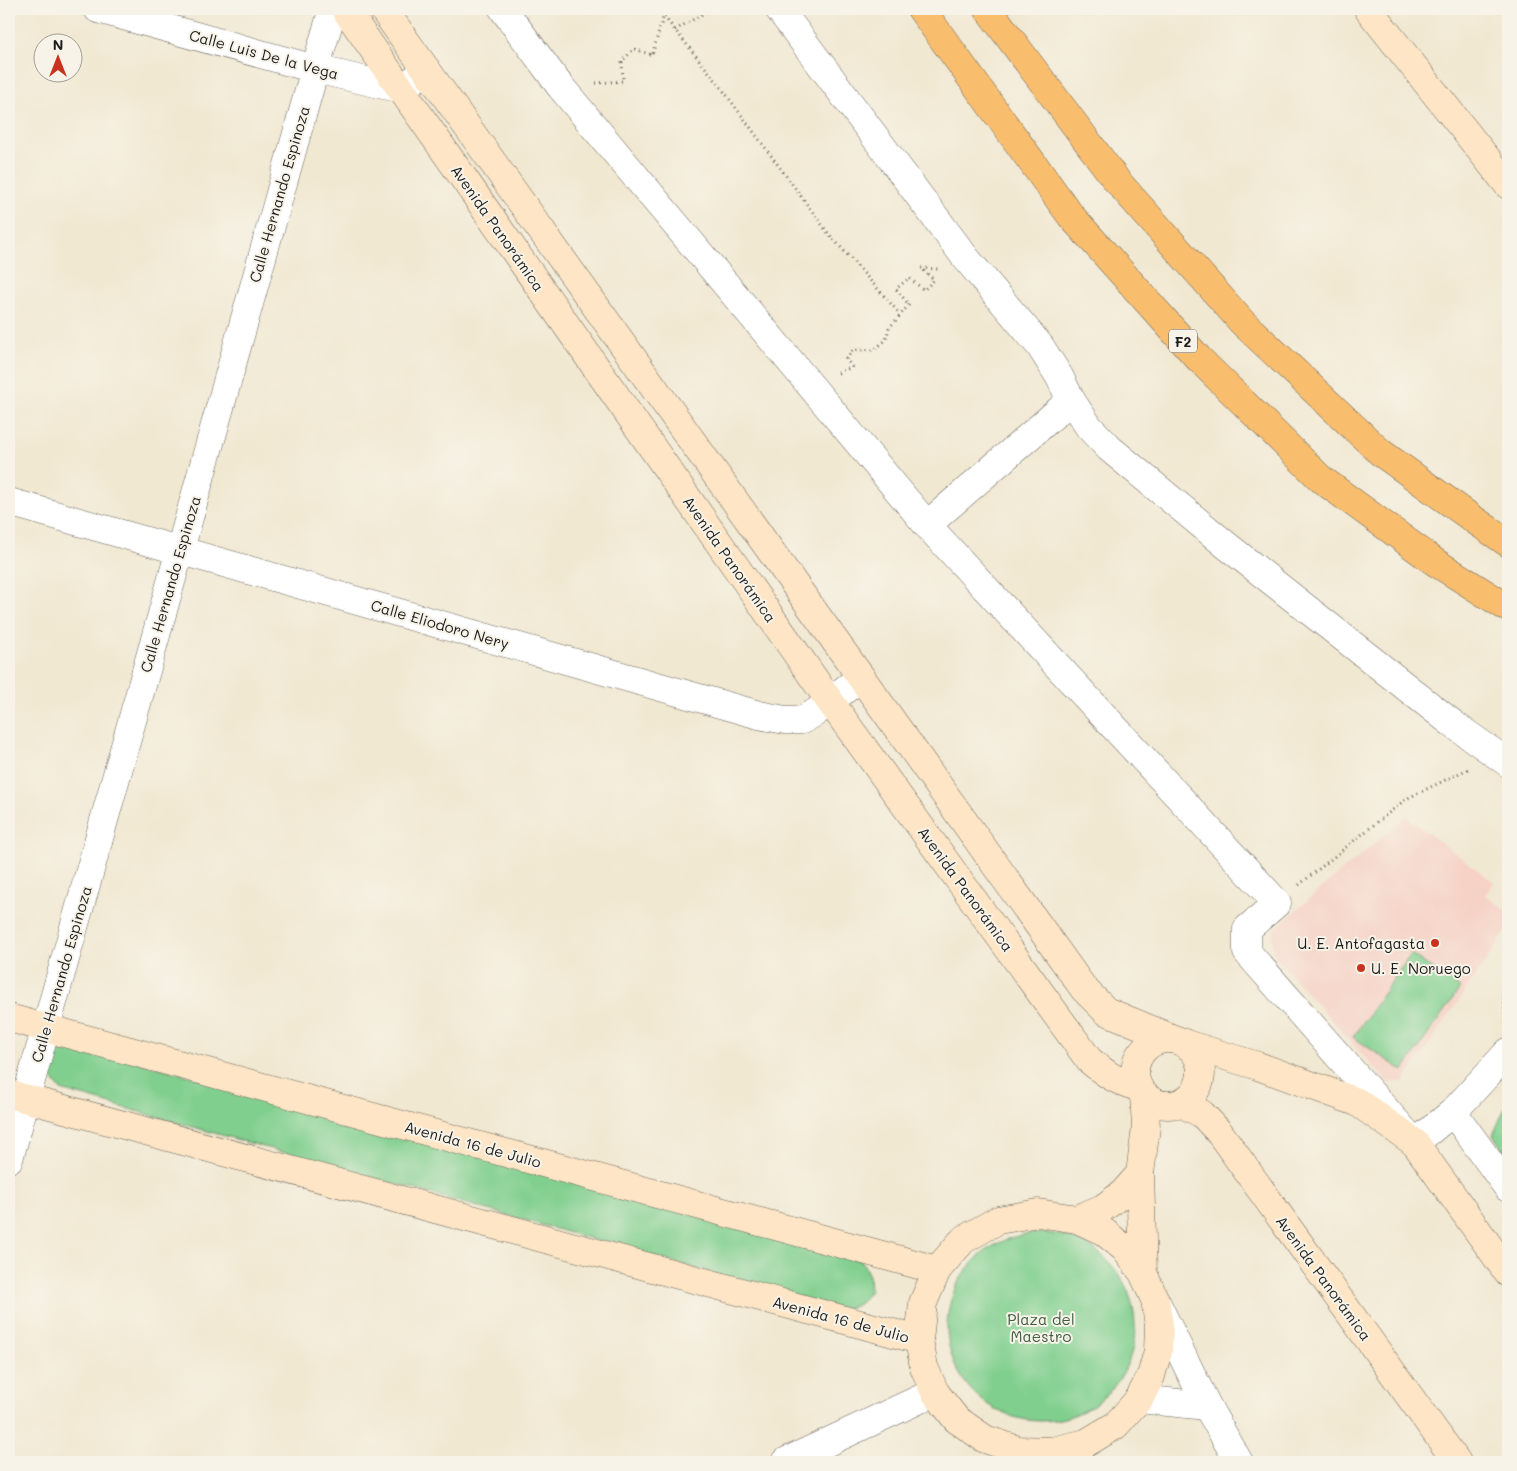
<svg xmlns="http://www.w3.org/2000/svg" width="1517" height="1471" font-family="Mali,sans-serif">
<style>
.built{fill:#f6d1c5}
.green{fill:#80cf8e;stroke:#4e7655}
.lines{fill:none;stroke-linecap:round;stroke-linejoin:round}
.street-casing{stroke:#67635b;stroke-width:29}
.secondary-casing{stroke:#67635b;stroke-width:29}
.highway-casing{stroke:#67635b;stroke-width:29}
.path{stroke:#67635b;stroke-width:3;stroke-dasharray:1 4;stroke-linecap:butt}
.street{stroke:#fff;stroke-width:28}
.secondary{stroke:#fde5c5;stroke-width:28}
.highway{stroke:#f9be6d;stroke-width:28}
.poi-dot{fill:#c8321e;stroke:#f7f3e8;stroke-width:2}
.labels{text-anchor:middle;dominant-baseline:central;stroke-width:4;stroke-linejoin:round;paint-order:stroke}
.shield{fill:#f7f3e8;stroke:#5e5c59;stroke-width:1}
.shield-label{font-size:14px;font-weight:bold;fill:#1c1c1c}
.street-label{font-size:15px;fill:#1c1c1c;stroke:#f7f3e8}
.poi-label{font-size:15px;fill:#1c1c1c;stroke:#f7f3e8;text-anchor:end}
.park-label{font-size:15px;fill:#3f5b44;stroke:#f7f3e8}
</style>
<rect width="100%" height="100%" fill="#f7f3e8"/>
<filter id="ink" filterUnits="userSpaceOnUse"><feTurbulence type="fractalNoise" baseFrequency=".02" numOctaves="2"/><feDisplacementMap in="SourceGraphic" scale="10" xChannelSelector="R" yChannelSelector="G"/><feConvolveMatrix kernelMatrix="1 2 1 2 8 2 1 2 1" color-interpolation-filters="sRGB"/></filter>
<filter id="wash" filterUnits="userSpaceOnUse"><feTurbulence type="fractalNoise" baseFrequency=".0096" numOctaves="4" result="noise"/><feDisplacementMap in="SourceGraphic" scale="20" xChannelSelector="R" yChannelSelector="G"/><feGaussianBlur stdDeviation="1.12" result="paint"/><feColorMatrix in="noise" values="0 0 0 0 0 0 0 0 0 0 0 0 0 0 0 0 0 1.4 0 .05"/><feComposite in="paint" operator="in"/></filter>
<g filter="url(#wash)">
<rect width="100%" height="100%" fill="#f1e8d1"/>
<!-- built -->
<path class="built" d="M1406,817L1494,882L1485,895L1508,912V928L1403,1082H1387L1276,958L1272,947V938L1275,928Z"/>
<!-- green -->
<g class="green">
<path d="M1411,954L1460,988L1403,1071L1353,1037Z"/>
<path d="M76,1045L862,1261L869,1276L870,1291L859,1304L844,1310L61,1090L51,1077V1059L62,1048Z"/>
<path d="M1508,1101V1157L1493,1135Z"/>
<circle cx="1041" cy="1327" r="94"/>
</g>
</g>
<g filter="url(#ink)">
<g class="lines">
<defs>
<g id="street">
<path d="M98,9L315,69L401,89L427,70"/>
<path d="M503,9L560,86L927,525L1277,903L1247,929V952L1415,1143L1453,1112L1508,1052"/>
<path d="M779,9L965,257L1040,346L1059,376L1071,400L1089,427L1109,448L1226,545L1453,724L1508,763"/>
<path d="M9,502L759,715L785,720H802L816,712L861,677"/>
<path d="M927,525L1071,400"/>
<path d="M1453,1112L1508,1188"/>
<path d="M9,1159L315,69L333,9"/>
<path d="M1156,1302L1207,1406L1239,1462"/>
<path d="M1139,1399L1207,1406"/>
<path d="M785,1462L935,1392"/>
</g>
<g id="secondary">
<path d="M345,9L829,700L1089,1060C1106,1074 1115,1081 1138,1087"/>
<path d="M383,9L1084,989L1106,1011L1176,1040"/>
<path d="M1368,9L1508,185"/>
<path d="M9,1018L937,1270"/>
<circle cx="1168" cy="1072" r="33"/>
<path d="M1186,1044L1258,1066L1357,1102L1415,1143L1508,1273"/>
<path d="M9,1094L919,1340"/>
<path d="M1181,1103L1202,1114L1219,1132L1457,1462"/>
<path d="M1077,1219L1103,1208L1122,1194L1140,1174"/>
<path d="M1143,1273L1125,1249L1103,1231L1077,1219L1038,1213L998,1220L963,1240L937,1270L923,1303L919,1340L924,1367L935,1392L956,1419L985,1439L1018,1450L1052,1451L1086,1443L1116,1425L1139,1399L1151,1376L1158,1351L1159,1325L1155,1300L1143,1273L1140,1174L1146,1127L1144,1095"/>
</g>
<g id="highway">
<path d="M921,9L1071,216L1199,359L1321,479L1435,562L1508,608"/>
<path d="M988,9L1117,181L1242,322L1380,452L1473,519L1508,543"/>
</g>
</defs>
<!-- street casing -->
<use href="#street" class="street-casing"/>
<!-- secondary casing -->
<use href="#secondary" class="secondary-casing"/>
<!-- highway casing -->
<use href="#highway" class="highway-casing"/>
<!-- path -->
<g class="path">
<path d="M658,9L717,82L828,233L900,314"/>
<path d="M675,30L708,11L706,9"/>
<path d="M596,83L623,81L622,61L634,49L652,55L663,18L665,20"/>
<path d="M838,373L852,367L846,359L853,350H874L886,340L889,328L909,305L896,289L909,278L924,290L934,280L921,268L938,269"/>
<path d="M1299,885L1406,799L1468,769"/>
<path d="M1506,1024L1502,981L1508,972"/>
</g>
<!-- street -->
<use href="#street" class="street"/>
<!-- secondary -->
<use href="#secondary" class="secondary"/>
<!-- highway -->
<use href="#highway" class="highway"/>
</g>
</g>
<!-- markers -->
<g class="poi-dot">
<circle cx="1435" cy="943" r="5"/>
<circle cx="1361" cy="968" r="5"/>
</g>
<g class="labels">
<!-- shield labels -->
<rect class="shield" x="1169" y="329.5" width="28" height="23" rx="4"/>
<g class="shield-label">
<text x="1183" y="341">F2</text>
</g>
<!-- street labels -->
<g class="street-label">
<text transform="translate(264 54) rotate(15)">Calle Luis De la Vega</text>
<text transform="translate(279 194) rotate(-74)">Calle Hernando Espinoza</text>
<text transform="translate(498 228) rotate(55)">Avenida Panorámica</text>
<text transform="translate(730 559) rotate(55)">Avenida Panorámica</text>
<text transform="translate(170 584) rotate(-74)">Calle Hernando Espinoza</text>
<text transform="translate(440 624) rotate(16)">Calle Eliodoro Nery</text>
<text transform="translate(966 889) rotate(54)">Avenida Panorámica</text>
<text transform="translate(61 974) rotate(-74)">Calle Hernando Espinoza</text>
<text transform="translate(473 1144) rotate(15)">Avenida 16 de Julio</text>
<text transform="translate(1324 1278) rotate(54)">Avenida Panorámica</text>
<text transform="translate(841 1319) rotate(15)">Avenida 16 de Julio</text>
</g>
<!-- poi labels -->
<g class="poi-label">
<text x="1425" y="943">U. E. Antofagasta</text>
<text x="1371" y="968" text-anchor="start">U. E. Noruego</text>
</g>
<!-- park labels -->
<g class="park-label">
<text x="1041" y="1319">Plaza del<tspan x="1041" dy="17">Maestro</tspan></text>
</g>
</g>
<!-- margin -->
<rect width="1517" height="1471" fill="none" stroke="#f7f3e8" stroke-width="30"/>
<!-- north arrow -->
<g transform="translate(58 58)"><circle r="24" fill="#f7f3e8" stroke="#9f9d96"/>
<path d="M0-4L9 19L0 12L-9 19Z" fill="#c8321e"/>
<text y="-8" font-size="14" font-weight="bold" text-anchor="middle" fill="#1c1c1c">N</text>
</g>
</svg>
